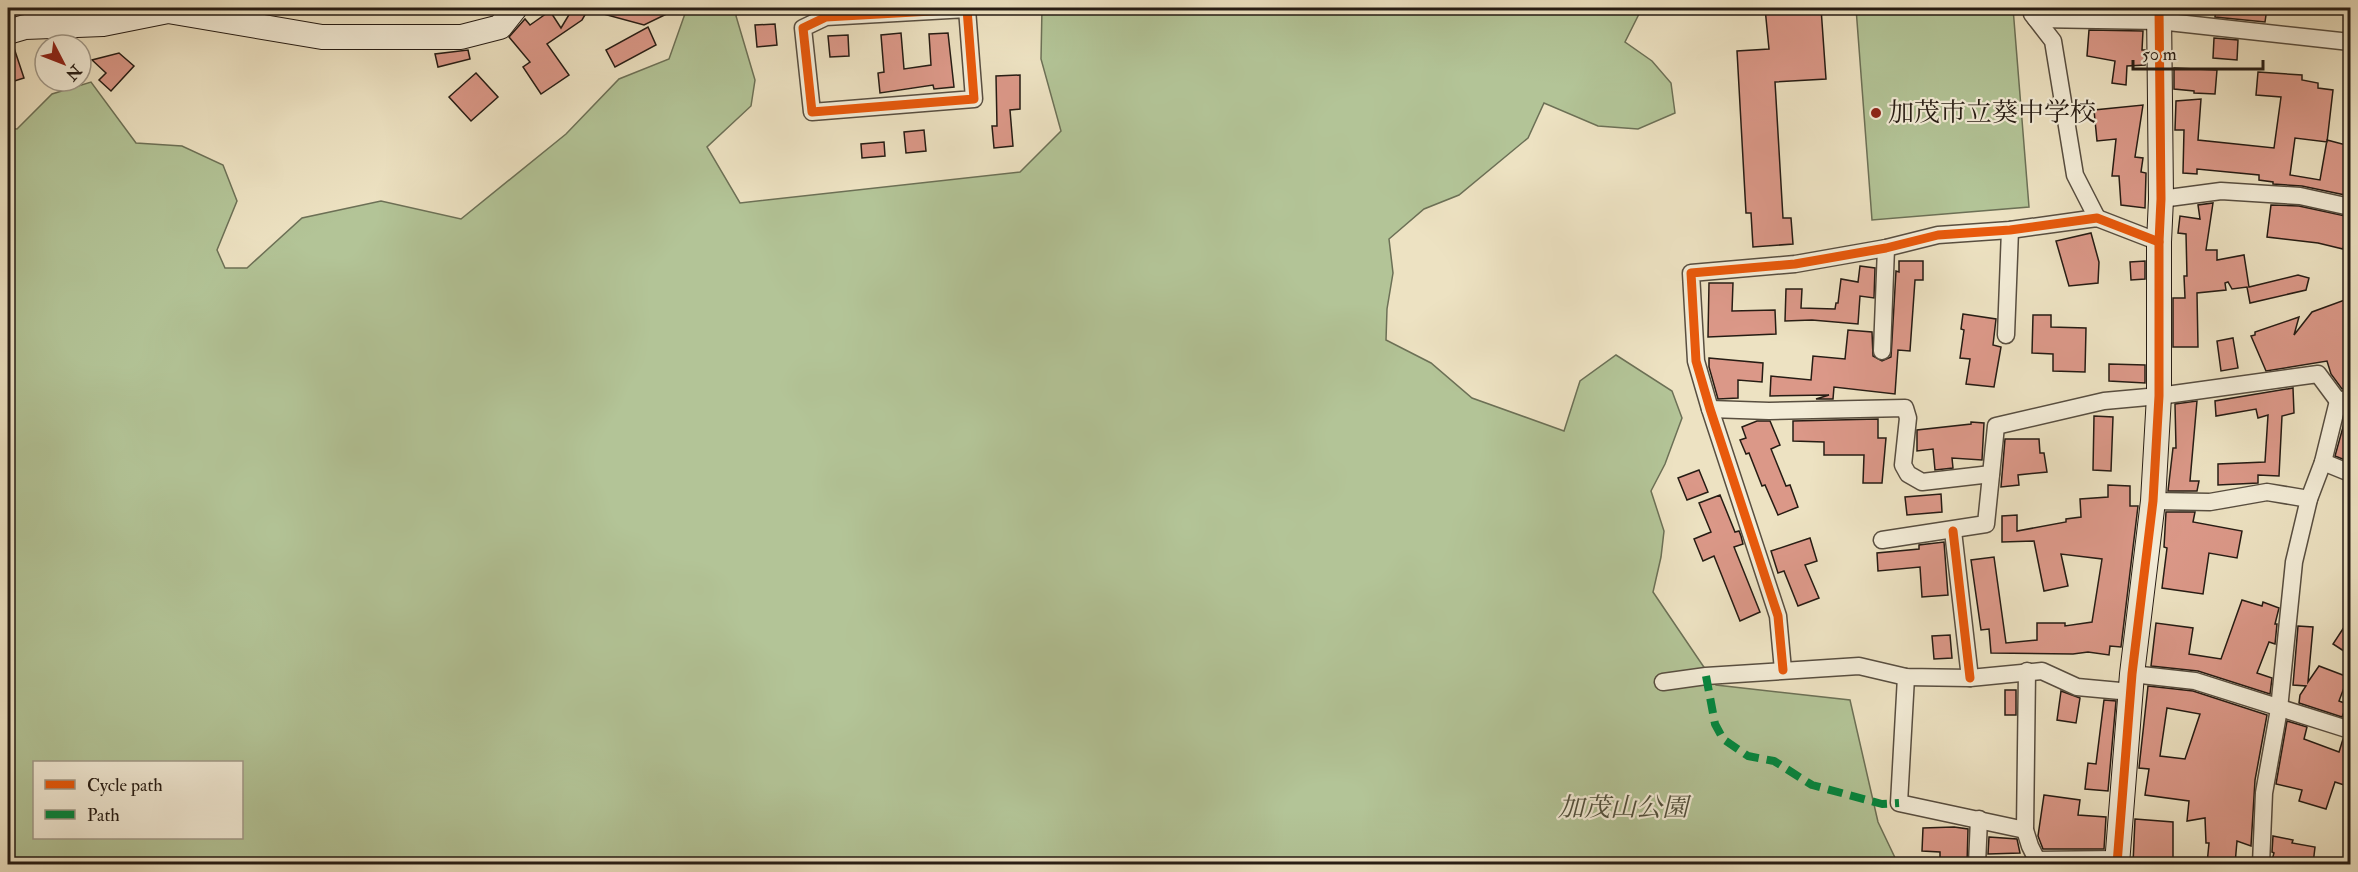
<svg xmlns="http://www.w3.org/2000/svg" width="2358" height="872" font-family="'IM FELL Double Pica','Noto Serif JP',serif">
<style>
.green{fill:#b3c497;stroke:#6c7056;stroke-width:1.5;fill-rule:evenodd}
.building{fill:#db9888;stroke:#261c14;stroke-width:1.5;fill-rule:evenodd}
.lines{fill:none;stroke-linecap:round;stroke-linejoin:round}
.street-casing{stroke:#584e40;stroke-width:19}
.secondary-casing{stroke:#261c14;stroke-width:26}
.street{stroke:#f3ecd7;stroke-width:16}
.secondary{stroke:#f3ecd7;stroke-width:24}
.quiet{stroke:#00873e;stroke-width:8;stroke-dasharray:15 8;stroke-linecap:butt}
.cycleway-casing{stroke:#f3ecd7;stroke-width:13}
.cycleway{stroke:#e8590c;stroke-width:9}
.poi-dot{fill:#8f2418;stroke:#f3ecd7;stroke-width:2}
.labels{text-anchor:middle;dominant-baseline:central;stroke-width:4.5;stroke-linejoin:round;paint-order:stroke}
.poi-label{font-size:26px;fill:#261c14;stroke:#f3ecd7;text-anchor:start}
.park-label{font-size:26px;font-style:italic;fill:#504e3b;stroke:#f3ecd7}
</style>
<rect width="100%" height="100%" fill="#ede2c2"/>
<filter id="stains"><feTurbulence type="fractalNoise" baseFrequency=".00333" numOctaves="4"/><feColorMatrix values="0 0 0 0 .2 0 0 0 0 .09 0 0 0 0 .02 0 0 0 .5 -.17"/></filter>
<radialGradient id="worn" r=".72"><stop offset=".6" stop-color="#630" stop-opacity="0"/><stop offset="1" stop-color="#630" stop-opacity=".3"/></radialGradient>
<!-- green -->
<g class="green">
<path d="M687,8H738L736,16L755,80L751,106L707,147L740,203L1020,172L1061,131L1041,59L1042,8H1642L1625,42L1652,61L1671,83L1675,113L1638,129L1598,126L1544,103L1528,138L1459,195L1424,209L1389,239L1393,273L1387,309L1386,340L1431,363L1472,398L1564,431L1580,381L1616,355L1672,391L1682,418L1665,464L1651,491L1664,531L1661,557L1653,592L1716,685L1850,700L1878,822L1898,864H8V128L17,129L52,94L91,82L136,143L182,146L223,165L237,201L217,250L225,268H247L302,218L381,201L461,219L566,134L619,79L669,59ZM34,762H242V838H34Z"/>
<path d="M1856,8H2013L2029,207L1872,220Z"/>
</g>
<!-- building -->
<g class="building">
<path d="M573,8H589L582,20L547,44L569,75L541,94L523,67L530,62L509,37L525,19L530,25L550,11L561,28Z"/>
<path d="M597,8H679L644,25L596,12Z"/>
<path d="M1765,8H1821L1826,79L1775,82L1783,218H1791L1793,244L1753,247L1751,213H1746L1737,51L1769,49Z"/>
<path d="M2216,8H2267L2265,22L2215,17Z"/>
<path d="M775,24L777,45L757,47L755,25Z"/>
<path d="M648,27L656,45L615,67L606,50Z"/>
<path d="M2089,30L2143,31L2142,50H2145V65L2127,66L2126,85L2112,83L2115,61L2087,56Z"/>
<path d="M901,33L904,69L931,65L929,34L948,33L954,87L934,89L933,85L880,93L878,73L884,72L881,35Z"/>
<path d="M848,35L849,56L830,57L828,36Z"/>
<path d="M2214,38L2238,40L2237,60L2213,58Z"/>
<path d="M13,45L24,78L8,83V46Z"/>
<path d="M468,50L470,59L438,67L435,54Z"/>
<path d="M119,53L134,66L111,91L99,80L106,73L92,60Z"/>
<path d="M2174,68L2217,70L2215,94L2194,93V91L2174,89Z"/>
<path d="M2258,72L2302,75V80L2318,83V88L2333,90L2327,142L2295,138L2290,175L2320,180L2327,140L2350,146V196L2302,186L2273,184V182L2259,180V175L2197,169V174L2183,173L2184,130H2175L2176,101L2201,99L2198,140L2274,148L2281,97L2256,95Z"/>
<path d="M476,73L498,97L471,121L449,97Z"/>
<path d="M1020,75V109L1010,110L1013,146L994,148L992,126H997L996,76Z"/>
<path d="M2143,105L2135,157L2143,158L2141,172L2146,173L2145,208L2121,205L2119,176H2112L2116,139L2097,141L2094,110Z"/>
<path d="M924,130L926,151L906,153L904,132Z"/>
<path d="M884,142L885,156L862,158L861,144Z"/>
<path d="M2213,203L2206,250H2217V260L2244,255L2249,287L2298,275L2309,278L2306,290L2250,303L2247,287L2232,289L2228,282L2225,283L2226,290L2197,293L2198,347H2173V298H2185L2184,276H2187L2186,234L2178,233L2180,216L2200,219L2198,205Z"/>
<path d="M2271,205L2299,206L2350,217L2343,249L2318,243L2267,237Z"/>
<path d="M2091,233L2099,262L2098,283L2069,286L2056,241Z"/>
<path d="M1899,261H1923V280H1915L1910,351L1898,350L1895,394L1834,387L1833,399H1816L1829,395L1770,396L1771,376L1811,380L1813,356L1845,359L1848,330L1872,332L1873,356L1882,361L1891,357L1896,271L1899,272Z"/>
<path d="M2145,261V279L2131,280L2130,262Z"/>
<path d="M1860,266L1875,268L1874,298L1860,296L1858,324L1812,320L1785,321L1786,289H1802L1801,308L1835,309L1836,303H1838L1841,279L1858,282Z"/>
<path d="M1709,283H1733L1732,311L1775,310L1776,334L1708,337Z"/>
<path d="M2350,298V323L2347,327L2350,337V387L2342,389L2331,374L2327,361L2266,371L2251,336L2255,335V332L2299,317L2294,335L2312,312Z"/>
<path d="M1963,314L1996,319L1993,345L2001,347L1994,387L1966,384L1970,359L1960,358L1964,330L1961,329Z"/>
<path d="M2033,315H2051V327L2086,328L2085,372L2053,371V354L2032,353Z"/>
<path d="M2233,338L2238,368L2221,371L2217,341Z"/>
<path d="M1709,358L1763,363L1762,382L1738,380V398L1718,399L1709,367Z"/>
<path d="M2109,364L2145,365V383L2109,381Z"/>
<path d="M2293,388L2294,413L2282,416L2279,476L2258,475V483L2218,485V464L2265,462L2268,415L2258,418L2256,409L2216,416L2215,401Z"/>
<path d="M2197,401L2190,481H2199L2197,491H2168L2173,448H2176L2175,404Z"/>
<path d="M2348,409H2350V462L2335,456Z"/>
<path d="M2094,416L2113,417L2111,471L2093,470Z"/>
<path d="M1878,419V438H1886L1882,483H1863L1864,455H1824V442L1793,441V421Z"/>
<path d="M1757,421H1770L1780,445L1771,449L1786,486L1790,485L1798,507L1778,515L1765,485L1762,486L1749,453L1746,454L1740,440L1746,438L1742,427Z"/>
<path d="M1971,422L1984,423L1982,460L1952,458L1953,468L1935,470L1933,449L1917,451V430L1971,424Z"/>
<path d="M2005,439H2039L2040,453H2044L2047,472L2018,475L2019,485L2001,487Z"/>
<path d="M1699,470L1708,492L1687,500L1678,478Z"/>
<path d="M2108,485L2130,486V506H2138L2121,647L2110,646L2109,655L2088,652L2073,654L1991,653L1989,629L1981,630L1971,560L1994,557L2006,643L2037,640V623H2065V626L2092,622L2102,559L2061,554L2068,586L2044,591L2034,541L2002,542V516L2017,515V531L2066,522V519L2081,517L2080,499L2108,497Z"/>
<path d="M1941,494L1942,512L1907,515L1905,497Z"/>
<path d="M1720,495L1735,532L1739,531L1741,536L1743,544L1734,547L1760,612L1740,621L1714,556L1703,561L1694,539L1711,532L1699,503Z"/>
<path d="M2166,512H2195L2193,522L2242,531L2237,558L2209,553L2203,594L2162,588L2167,548L2164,547Z"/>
<path d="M1810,538L1817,561L1805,565L1819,598L1798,606L1784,571L1778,573L1771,551Z"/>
<path d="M1944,542L1948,595L1922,597L1920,567L1878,571L1877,553L1919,549V545Z"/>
<path d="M2242,600L2262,606L2263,602L2279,608L2275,624H2277L2275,644L2269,642L2257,673L2272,678L2270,694L2198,671L2151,666L2156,623L2193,628L2189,654L2221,659Z"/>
<path d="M2350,618V655L2333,644Z"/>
<path d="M2298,626L2313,627L2308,682L2319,666L2348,677L2339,701L2347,704L2342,717L2299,703L2300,695L2306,686L2293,685Z"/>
<path d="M1950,635L1952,658L1934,659L1932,636Z"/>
<path d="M2148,686L2193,691L2267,715L2255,780L2251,846L2237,841L2235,864H2207L2209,843H2206L2205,818L2187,821L2189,801L2145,795L2149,769L2139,768ZM2167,708L2200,714L2185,759L2160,756Z"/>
<rect x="2005" y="690" width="11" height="25"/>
<path d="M2061,691L2080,698L2076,723L2057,720Z"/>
<path d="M2104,700L2116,701L2108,791L2085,789L2088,763L2096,764Z"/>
<path d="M2287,721L2307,727L2304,739L2339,752L2343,739L2350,740V787L2335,782L2326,809L2299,801L2302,790L2276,784Z"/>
<path d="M2044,795L2080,800L2078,815L2106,817L2104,849H2043L2038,836Z"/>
<path d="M2135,819L2173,822V864H2133Z"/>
<path d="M1954,827L1968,829L1967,864H1940V852L1922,851L1923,828Z"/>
<path d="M2273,836L2293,840L2292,843L2315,847L2313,864H2271L2274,853L2272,852Z"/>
<path d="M1989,837L2017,839L2020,853L1988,854Z"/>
</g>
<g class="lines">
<defs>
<g id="street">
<path d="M967,9L974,99L812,112L803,28L826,17Z"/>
<path d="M2032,14L2053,41L2075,175L2097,218"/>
<path d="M2036,19L2159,21L2350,42"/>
<path d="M2161,199L2221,191L2300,196L2350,207"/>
<path d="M2006,335L2010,230"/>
<path d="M1882,351L1886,248"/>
<path d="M1710,409L1769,411L1905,408L1908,418L1903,465L1908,474L1922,482L1991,474"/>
<path d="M2323,462L2350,473"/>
<path d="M2153,501L2210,502L2267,492L2309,499"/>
<path d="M1953,531L1970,678"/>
<path d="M1882,540L1986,524L1996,426L2104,401L2159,396L2318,374L2338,401"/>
<path d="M1783,670L1778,616L1710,409L1696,361L1691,273L1795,264L1886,248L1938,235L2010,230L2097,218L2159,242"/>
<path d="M2027,671L2025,830L2030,846L2037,860L2117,859"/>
<path d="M2132,674L2195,681L2350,730"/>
<path d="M1906,677L1899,803L2025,830"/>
<path d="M1663,682L1706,676L1859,666L1906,677L1970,678L2042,671L2077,687L2131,692"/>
<path d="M1977,864L1979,819"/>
<path d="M2261,864L2264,793L2279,709L2294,562L2309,499L2323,462L2338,401L2350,398"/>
</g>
<g id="secondary">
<path d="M8,32L25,27L103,24L168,11L322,37H461L500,27L515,8"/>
<path d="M2117,864L2132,674L2153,501L2159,396V242L2161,199L2159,8"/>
</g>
</defs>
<!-- street casing -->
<use href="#street" class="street-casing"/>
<!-- secondary casing -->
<use href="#secondary" class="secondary-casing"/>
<!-- street -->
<use href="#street" class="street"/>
<!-- secondary -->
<use href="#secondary" class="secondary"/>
<!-- quiet -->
<path class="quiet" d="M1706,676L1715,724L1723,739L1748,756L1774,761L1812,785L1882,804L1899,803"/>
<defs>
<g id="cycleway">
<path d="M967,9L974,99L812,112L803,28L826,17Z"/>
<path d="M1953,531L1970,678"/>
<path d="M1783,670L1778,616L1710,409L1696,361L1691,273L1795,264L1886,248L1938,235L2010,230L2097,218L2159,242"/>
<path d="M2117,864L2132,674L2153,501L2159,396V242L2161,199L2159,8"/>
</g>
</defs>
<!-- cycleway casing -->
<use href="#cycleway" class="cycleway-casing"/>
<!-- cycleway -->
<use href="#cycleway" class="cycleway"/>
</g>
<!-- markers -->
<circle class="poi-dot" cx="1876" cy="113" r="6"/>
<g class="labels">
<!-- poi labels -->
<g class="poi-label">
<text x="1888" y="113">加茂市立葵中学校</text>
</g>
<!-- park labels -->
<g class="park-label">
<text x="1623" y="808">加茂山公園</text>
</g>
</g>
<!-- margin -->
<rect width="2358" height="872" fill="none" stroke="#ede2c2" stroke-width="30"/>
<rect x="9" y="9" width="2340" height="854" fill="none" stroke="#261c14" stroke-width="3"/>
<rect x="15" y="15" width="2328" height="842" fill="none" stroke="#261c14" stroke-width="1.5"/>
<!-- legend -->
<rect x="33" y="761" width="210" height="78" fill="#f3ecd7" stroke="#a19989" stroke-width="1.5"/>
<rect x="45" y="780" width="30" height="9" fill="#e8590c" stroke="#a19989" stroke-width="1.5"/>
<text x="87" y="791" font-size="18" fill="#261c14">Cycle path</text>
<rect x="45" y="810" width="30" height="9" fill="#00873e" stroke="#a19989" stroke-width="1.5"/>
<text x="87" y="821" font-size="18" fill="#261c14">Path</text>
<!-- north arrow -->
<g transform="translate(63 63) rotate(132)"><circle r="28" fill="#f3ecd7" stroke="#a19989" stroke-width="1.5"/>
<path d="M0-4.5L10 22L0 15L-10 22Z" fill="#8f2418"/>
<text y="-9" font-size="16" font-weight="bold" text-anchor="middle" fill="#261c14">N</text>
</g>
<!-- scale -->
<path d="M2133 60v9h130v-9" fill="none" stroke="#261c14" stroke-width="3"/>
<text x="2142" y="60" font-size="18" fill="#261c14" stroke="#f3ecd7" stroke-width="4.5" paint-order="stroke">50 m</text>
<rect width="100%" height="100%" filter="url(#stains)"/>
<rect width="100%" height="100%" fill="url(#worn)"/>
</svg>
